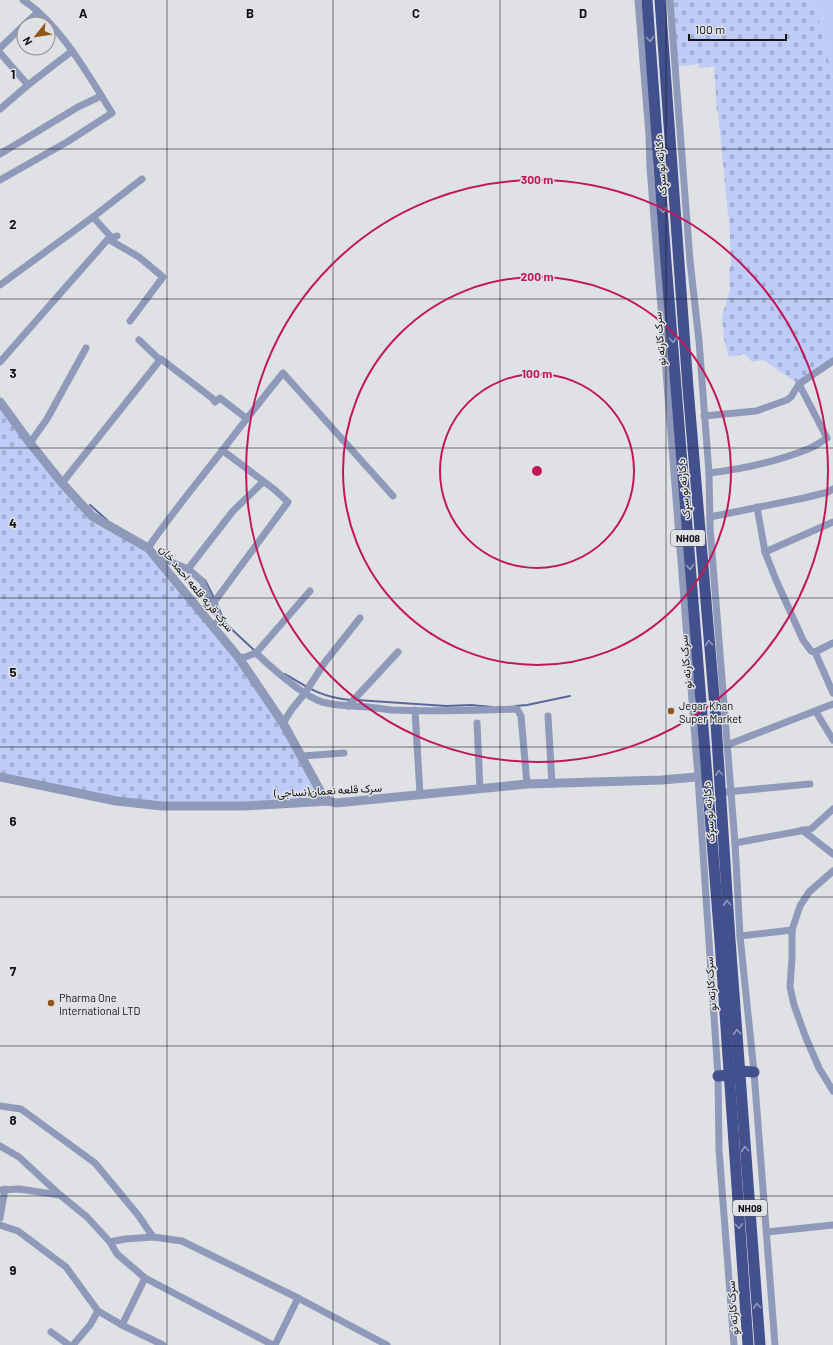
<svg xmlns="http://www.w3.org/2000/svg" width="833" height="1345" font-family="Barlow,Vazirmatn,sans-serif">
<style>
.green{fill:#beccf7}
.cemetery{fill:url(#cemetery-stones)}
.lines{fill:none;stroke-linecap:round;stroke-linejoin:round}
.stream{stroke:#59679a;stroke-width:2}
.minor{stroke:#8f99ba;stroke-width:7}
.tertiary{stroke:#8f99ba;stroke-width:9}
.trunk{stroke:#42508e;stroke-width:11}
.oneway{stroke:#9198ba}
.grid{fill:none;stroke:#111213;stroke-width:1;stroke-opacity:0.55}
.ring{fill:none;stroke:#c2185b;stroke-width:2}
.poi-dot{fill:#915516;stroke:#e0e1e5;stroke-width:1.5}
.labels{text-anchor:middle;dominant-baseline:central;stroke-width:3;stroke-linejoin:round;paint-order:stroke}
.shield{fill:#e0e1e5;stroke:#4f5052;stroke-width:1}
.shield-label{font-size:10px;font-weight:bold;fill:#111213}
.street-label{font-size:11px;fill:#111213;stroke:#e0e1e5}
.poi-label{font-size:11px;fill:#111213;stroke:#e0e1e5;text-anchor:start}
.grid-label{font-size:13px;text-anchor:middle;font-weight:bold;fill:#111213;stroke:#e0e1e5;stroke-width:3;stroke-linejoin:round;paint-order:stroke}
.centre{fill:#c2185b;stroke:#e0e1e5;stroke-width:2}
.ring-label{font-size:12px;text-anchor:middle;font-weight:bold;fill:#c2185b;stroke:#e0e1e5;stroke-width:3;stroke-linejoin:round;paint-order:stroke}
</style>
<defs>
<pattern id="cemetery-stones" width="16" height="16" patternUnits="userSpaceOnUse"><rect width="16" height="16" fill="#beccf7"/><path d="M2 7V4a2 2 0 0 1 4 0v3zM10 15v-3a2 2 0 0 1 4 0v3z" fill="#a2aed3"/></pattern>
</defs>
<rect width="100%" height="100%" fill="#e0e1e5"/>
<!-- green -->
<path class="green" d="M814,0H833V79Z"/>
<!-- cemetery -->
<g class="cemetery">
<path d="M670,0H814L833,79V361L799,384L763,360L752,362L745,354L729,357L724,339L722,317L730,290L729,267H731L729,215H728L718,112H717L714,66L699,68V64L675,67Z"/>
<path d="M0,402L92,516L148,548L239,658L329,801L162,806L0,777Z"/>
</g>
<g class="lines">
<!-- stream -->
<g class="stream">
<path d="M90,505L107,520"/>
<path d="M205,580L214,598"/>
<path d="M216,602L225,623L255,651"/>
<path d="M285,674C308,688 323,698 351,700"/>
<path d="M357,700L446,706L471,705L492,707"/>
<path d="M515,706L527,705L570,696"/>
</g>
<!-- minor -->
<g class="minor">
<path d="M638,0L649,135L650,168L698,777L718,1076L719,1150L734,1345"/>
<path d="M670,0L690,261L699,341L709,473L710,527L735,843L740,936L754,1072L775,1345"/>
<path d="M25,24L38,12"/>
<path d="M0,48L24,25"/>
<path d="M0,53L28,85"/>
<path d="M0,109L28,85L72,51"/>
<path d="M0,154L78,107L101,96"/>
<path d="M0,180L67,142L112,113C89,76 60,24 23,0"/>
<path d="M93,217L112,238"/>
<path d="M108,239L139,257L163,277L130,321"/>
<path d="M0,285L93,217L142,179"/>
<path d="M139,340L160,360L161,359L212,398L215,402L220,398L246,418"/>
<path d="M0,362L108,239L117,236"/>
<path d="M704,416L756,411L787,400L791,397L799,384L833,361"/>
<path d="M30,443L47,419L86,348"/>
<path d="M709,473C742,469 776,462 808,449C814,447 821,442 827,438L799,384"/>
<path d="M62,483L160,360"/>
<path d="M757,507L765,552L776,580L803,640L811,651L815,652L833,693"/>
<path d="M710,517L804,498L828,492L833,489"/>
<path d="M148,548C171,514 197,483 222,451C242,424 262,399 283,373L393,496"/>
<path d="M765,552L833,522"/>
<path d="M154,555L188,569L202,581L212,605L220,618L214,627"/>
<path d="M188,569L233,511L263,482"/>
<path d="M212,605L288,502L275,490L222,450"/>
<path d="M815,652L833,643"/>
<path d="M256,653C272,668 302,695 322,702C337,706 352,706 368,707C376,708 384,709 392,710C434,712 476,710 517,709L521,716L527,784"/>
<path d="M239,658L245,657L256,653L310,591"/>
<path d="M348,706L398,652"/>
<path d="M415,710L420,794"/>
<path d="M816,712L833,740"/>
<path d="M548,716L552,784"/>
<path d="M283,723L292,709L305,693L325,662L360,618"/>
<path d="M477,723L480,789"/>
<path d="M727,745L833,704"/>
<path d="M302,756L344,753"/>
<path d="M726,792L810,784"/>
<path d="M802,830L833,854"/>
<path d="M735,843L811,829L833,809"/>
<path d="M833,871L809,892L800,906L792,930V958L790,987L794,1005L806,1038L819,1068L833,1091"/>
<path d="M740,936L792,930"/>
<path d="M0,1106L21,1109L95,1163L138,1215L153,1237"/>
<path d="M0,1146L19,1157L60,1195L87,1217L110,1242L125,1239L153,1237L182,1241L298,1298L387,1345"/>
<path d="M0,1190L19,1189L60,1195"/>
<path d="M0,1218L5,1189"/>
<path d="M0,1225L18,1231L66,1267L98,1311L122,1325L163,1345"/>
<path d="M767,1232L833,1225"/>
<path d="M110,1242L117,1254L145,1278L273,1345"/>
<path d="M122,1325L145,1278"/>
<path d="M51,1332L69,1345"/>
<path d="M73,1345L90,1325L98,1311"/>
<path d="M275,1345L298,1298"/>
</g>
<!-- tertiary -->
<g class="tertiary">
<path d="M0,402L30,443L62,483L92,516L148,548L239,658L283,723L323,796L329,801"/>
<path d="M0,777L116,801L162,806H244L329,801L336,803L527,784L662,780L707,776"/>
</g>
<!-- trunk -->
<g class="trunk">
<path d="M647,0L666,262L720,941L748,1345"/>
<path d="M660,0L688,388L715,708L730,940L760,1345"/>
<path d="M740,1071L754,1072"/>
<path d="M718,1076L730,1075"/>
</g>
</g>
<!-- one-way arrows -->
<defs><path id="oneway-chevron" d="M-2-3.5L2.5 0L-2 3.5" fill="none" stroke-width="1.6" stroke-linecap="round" stroke-linejoin="round"/></defs>
<g class="oneway">
<use href="#oneway-chevron" transform="translate(650 39) rotate(85)"/>
<use href="#oneway-chevron" transform="translate(663 210) rotate(86)"/>
<use href="#oneway-chevron" transform="translate(673 340) rotate(85)"/>
<use href="#oneway-chevron" transform="translate(690 567) rotate(86)"/>
<use href="#oneway-chevron" transform="translate(709 643) rotate(-95)"/>
<use href="#oneway-chevron" transform="translate(719 773) rotate(-94)"/>
<use href="#oneway-chevron" transform="translate(727 903) rotate(-94)"/>
<use href="#oneway-chevron" transform="translate(737 1032) rotate(-94)"/>
<use href="#oneway-chevron" transform="translate(745 1149) rotate(-95)"/>
<use href="#oneway-chevron" transform="translate(739 1226) rotate(86)"/>
<use href="#oneway-chevron" transform="translate(757 1306) rotate(-94)"/>
</g>
<!-- grid -->
<path class="grid" d="M167,0V1345M333,0V1345M500,0V1345M666,0V1345M0,149H833M0,299H833M0,448H833M0,598H833M0,747H833M0,897H833M0,1046H833M0,1196H833"/>
<!-- distance rings -->
<g class="ring">
<circle cx="537" cy="471" r="97"/>
<circle cx="537" cy="471" r="194"/>
<circle cx="537" cy="471" r="291"/>
</g>
<!-- markers -->
<g class="poi-dot">
<circle cx="671" cy="711" r="4"/>
<circle cx="51" cy="1003" r="4"/>
</g>
<g class="labels">
<!-- shield labels -->
<g class="shield">
<rect x="671" y="530" width="34" height="16" rx="3"/>
<rect x="733" y="1200" width="34" height="16" rx="3"/>
</g>
<g class="shield-label">
<text x="688" y="538">NH08</text>
<text x="750" y="1208">NH08</text>
</g>
<!-- street labels -->
<g class="street-label">
<text transform="translate(660 165) rotate(-94)">د کارته نو سړک</text>
<text transform="translate(659 339) rotate(-95)">سرک کارته نو</text>
<text transform="translate(683 489) rotate(-95)">د کارته نو سړک</text>
<text transform="translate(197 588) rotate(50)">سرک قریه قلعه احمد خان</text>
<text transform="translate(685 662) rotate(-95)">سرک کارته نو</text>
<text transform="translate(328 790) rotate(-3)">سرک قلعه نعمان(نساجی)</text>
<text transform="translate(708 812) rotate(-94)">د کارته نو سړک</text>
<text transform="translate(710 984) rotate(-94)">سرک کارته نو</text>
<text transform="translate(732 1308) rotate(-94)">سرک کارته نو</text>
</g>
<!-- poi labels -->
<g class="poi-label">
<text x="679" y="705">Jegar Khan<tspan x="679" dy="13">Super Market</tspan></text>
<text x="59" y="997">Pharma One<tspan x="59" dy="13">International LTD</tspan></text>
</g>
</g>
<g class="grid-label">
<text x="83" y="18">A</text>
<text x="250" y="18">B</text>
<text x="416" y="18">C</text>
<text x="583" y="18">D</text>
<text x="13" y="79">1</text>
<text x="13" y="229">2</text>
<text x="13" y="378">3</text>
<text x="13" y="528">4</text>
<text x="13" y="677">5</text>
<text x="13" y="826">6</text>
<text x="13" y="976">7</text>
<text x="13" y="1125">8</text>
<text x="13" y="1275">9</text>
</g>
<circle cx="537" cy="471" r="6" class="centre"/>
<g class="ring-label">
<text x="537" y="184">300 m</text>
<text x="537" y="281">200 m</text>
<text x="537" y="378">100 m</text>
</g>
<!-- north arrow -->
<g transform="translate(36 36) rotate(240)"><circle r="19" fill="#e0e1e5" stroke="#8d8e91"/>
<path d="M0-3L7 15L0 10L-7 15Z" fill="#915516"/>
<text y="-6" font-size="11" font-weight="bold" text-anchor="middle" fill="#111213">N</text>
</g>
<!-- scale -->
<path d="M689 34v6h97v-6" fill="none" stroke="#111213" stroke-width="2"/>
<text x="695" y="34" font-size="12" fill="#111213" stroke="#e0e1e5" stroke-width="3" paint-order="stroke">100 m</text>
</svg>
